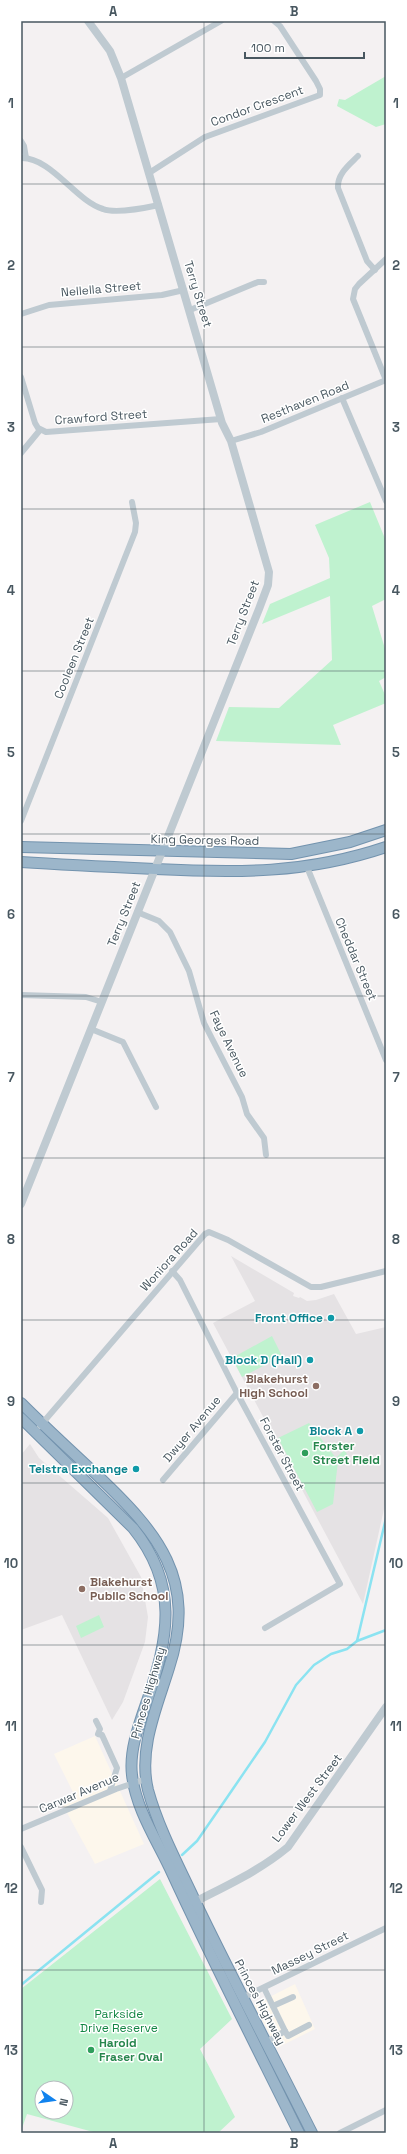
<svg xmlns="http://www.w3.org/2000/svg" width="407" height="2154" font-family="'Space Grotesk',sans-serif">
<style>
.commercial{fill:#fdf7ec}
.education{fill:#e5e2e4}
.green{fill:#bff2cf;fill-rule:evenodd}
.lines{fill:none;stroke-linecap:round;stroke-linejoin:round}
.stream{stroke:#8be3f1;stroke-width:2.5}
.trunk-casing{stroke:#7393ae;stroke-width:12}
.minor{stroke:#bfcad1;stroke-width:6}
.tertiary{stroke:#bfcad1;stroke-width:8}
.trunk{stroke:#9cb6ca;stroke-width:10}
.grid{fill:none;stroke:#485760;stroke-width:1;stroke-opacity:0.55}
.culture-dot{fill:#0f9aa8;stroke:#fff;stroke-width:1.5}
.education-dot{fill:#8d6e63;stroke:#fff;stroke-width:1.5}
.leisure-dot{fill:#2e9e5b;stroke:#fff;stroke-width:1.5}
.labels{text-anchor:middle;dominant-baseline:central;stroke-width:3;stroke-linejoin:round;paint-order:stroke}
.street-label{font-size:12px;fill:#485760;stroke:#fff}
.culture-label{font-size:12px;font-weight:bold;fill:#0d838f;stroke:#fff;text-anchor:end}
.education-label{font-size:12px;font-weight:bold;fill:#785e54;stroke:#fff;text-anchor:end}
.leisure-label{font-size:12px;font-weight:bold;fill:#27864d;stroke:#fff;text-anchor:start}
.park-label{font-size:12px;fill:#138744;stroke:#fff}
.neatline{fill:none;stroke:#485760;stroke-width:1.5}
.grid-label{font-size:13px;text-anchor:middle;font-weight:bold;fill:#485760}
</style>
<rect width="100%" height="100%" fill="#f4f1f2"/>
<!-- commercial -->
<g class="commercial">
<path d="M95,1736L144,1844L95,1864L60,1800L74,1794L54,1754Z"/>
<path d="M295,1984L315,2029L277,2048L254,2005Z"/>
</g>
<!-- education -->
<g class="education">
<path d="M231,1256L294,1293L293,1296L299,1298L300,1297L307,1301L316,1300L334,1294L356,1334L386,1327V1500L363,1604L213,1323L255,1301Z"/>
<path d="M30,1444L39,1458L108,1518L141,1577L148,1617L145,1642L123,1702L112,1720L62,1615L21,1630V1455Z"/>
</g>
<!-- green -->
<g class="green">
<path d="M386,76V124L376,127L337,106L339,99L345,100Z"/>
<path d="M370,502L386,541V599L372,606L386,652V677L379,681L386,697V703L333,725L341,745L216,741L229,707L279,708L332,660L330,596L262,624L270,604L330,578L329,558L315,525Z"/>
<path d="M272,1336L282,1356L242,1377L232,1358Z"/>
<path d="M309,1423L336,1458L344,1450L347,1454L338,1461L333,1504L317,1512L278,1438Z"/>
<path d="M99,1615L104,1627L81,1638L76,1626Z"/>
<path d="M160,1879L232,2019L200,2049L235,2117L218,2133H97L27,2114L21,2131V1989ZM42,2088H66V2112H42Z"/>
</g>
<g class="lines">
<!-- stream -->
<g class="stream">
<path d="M357,1641L386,1518"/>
<path d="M182,1855L197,1841L226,1799L265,1742L296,1685L314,1665L331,1654L347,1649L357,1641L386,1630"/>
<path d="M21,1985L159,1872"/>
</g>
<defs>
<g id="trunk">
<path d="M21,847L291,854L350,842L386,830"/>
<path d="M21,862C66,865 110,867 155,869C237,873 306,874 386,847"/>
<path d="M21,1403C46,1428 71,1451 97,1475C158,1533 198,1579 169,1668C157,1707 138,1749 148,1790C159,1830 180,1868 197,1905C234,1982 274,2057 312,2133"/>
<path d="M21,1418L133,1528C179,1585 169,1637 147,1701C139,1724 129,1751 132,1775C136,1810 158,1842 172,1873C212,1960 256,2046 299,2133"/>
</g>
</defs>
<!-- trunk casing -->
<use href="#trunk" class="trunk-casing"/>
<!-- minor -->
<g class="minor">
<path d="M121,78L221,21"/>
<path d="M21,141L24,146L26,158"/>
<path d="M358,156C349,165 337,174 338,188L367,261L375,270"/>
<path d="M21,158C51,157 76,201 103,209C116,214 145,208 159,205"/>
<path d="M149,173L205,137L320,95V89L316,81L280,26L274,21"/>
<path d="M190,310L258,282H264"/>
<path d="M21,314L49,305L162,295L184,290"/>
<path d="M21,377L35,423L38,428L46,432L221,419"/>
<path d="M386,380L353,299L355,289L359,284L386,259"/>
<path d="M342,398L386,501"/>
<path d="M231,441L261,432L386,380"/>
<path d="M21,453L40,430"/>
<path d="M21,821L135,532L136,523L132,502"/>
<path d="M307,867L386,1060"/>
<path d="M137,912L159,921L170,932L189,971L204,1023L242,1097L247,1114L264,1138L266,1155"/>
<path d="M21,995L86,997L102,1002"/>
<path d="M91,1029L123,1042L156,1107"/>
<path d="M172,1271L180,1280L237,1393L340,1584L265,1628"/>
<path d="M40,1426L205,1234L209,1232L228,1240L311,1287H321L386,1271"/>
<path d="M163,1480L237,1393"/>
<path d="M96,1721L100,1729L98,1734L102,1735L117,1768L110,1791"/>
<path d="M21,1829L116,1789L146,1779"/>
<path d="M21,1847L42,1890L41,1902"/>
<path d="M264,1988L285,2031L267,2042"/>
<path d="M244,1997L386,1928"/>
<path d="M273,2006L293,1997"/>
<path d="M285,2031L288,2036L309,2025"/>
<path d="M340,2133L386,2110"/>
</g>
<!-- tertiary -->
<g class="tertiary">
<path d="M21,1204L259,609L268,585L269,572L231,441L222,423L121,78L110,51L88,21"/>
<path d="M191,1904C225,1886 258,1872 288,1847L386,1707"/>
</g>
<!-- trunk -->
<use href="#trunk" class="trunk"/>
</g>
<!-- grid -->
<path class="grid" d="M204,21V2133M21,184H386M21,347H386M21,509H386M21,671H386M21,834H386M21,996H386M21,1158H386M21,1320H386M21,1483H386M21,1645H386M21,1807H386M21,1970H386"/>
<!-- markers -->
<g class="culture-dot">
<circle cx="331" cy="1318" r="4"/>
<circle cx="310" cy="1360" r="4"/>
<circle cx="360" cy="1431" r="4"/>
<circle cx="136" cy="1469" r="4"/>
</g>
<g class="education-dot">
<circle cx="316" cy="1386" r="4"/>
<circle cx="82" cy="1589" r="4"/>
</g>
<g class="leisure-dot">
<circle cx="305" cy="1453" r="4"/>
<circle cx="91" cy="2050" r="4"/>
</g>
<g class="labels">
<!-- street labels -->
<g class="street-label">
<text transform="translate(257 106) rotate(-20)">Condor Crescent</text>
<text transform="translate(101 289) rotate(-5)">Nellella Street</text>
<text transform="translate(198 294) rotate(73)">Terry Street</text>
<text transform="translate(305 402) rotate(-22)">Resthaven Road</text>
<text transform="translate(101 417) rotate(-4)">Crawford Street</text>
<text transform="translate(243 613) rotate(-69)">Terry Street</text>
<text transform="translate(74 658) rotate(-68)">Cooleen Street</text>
<text transform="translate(205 840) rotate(1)">King Georges Road</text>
<text transform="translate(124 914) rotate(-68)">Terry Street</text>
<text transform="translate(356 959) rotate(67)">Cheddar Street</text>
<text transform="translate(229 1044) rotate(64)">Faye Avenue</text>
<text transform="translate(169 1260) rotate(-48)">Woniora Road</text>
<text transform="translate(192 1429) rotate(-50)">Dwyer Avenue</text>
<text transform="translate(282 1454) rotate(62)">Forster Street</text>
<text transform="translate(148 1693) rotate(-74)">Princes Highway</text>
<text transform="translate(79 1793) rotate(-23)">Carwar Avenue</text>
<text transform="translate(307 1798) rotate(-53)">Lower West Street</text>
<text transform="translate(310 1953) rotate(-26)">Massey Street</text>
<text transform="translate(260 2002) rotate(62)">Princes Highway</text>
</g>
<!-- culture labels -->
<g class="culture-label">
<text x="323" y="1318">Front Office</text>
<text x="302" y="1360">Block D (Hall)</text>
<text x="352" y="1431">Block A</text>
<text x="128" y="1469">Telstra Exchange</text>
</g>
<!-- education labels -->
<g class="education-label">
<text x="308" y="1379">Blakehurst<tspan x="308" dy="14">High School</tspan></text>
<text x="90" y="1582" text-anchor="start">Blakehurst<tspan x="90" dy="14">Public School</tspan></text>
</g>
<!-- leisure labels -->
<g class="leisure-label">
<text x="313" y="1446">Forster<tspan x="313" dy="14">Street Field</tspan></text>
<text x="99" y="2043">Harold<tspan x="99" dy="14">Fraser Oval</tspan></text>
</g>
<!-- park labels -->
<g class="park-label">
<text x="119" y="2014">Parkside<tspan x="119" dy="14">Drive Reserve</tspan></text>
</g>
</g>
<!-- border -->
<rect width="407" height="2154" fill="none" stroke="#ffffff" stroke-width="44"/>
<!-- north arrow -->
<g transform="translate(54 2100) rotate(103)"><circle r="19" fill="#ffffff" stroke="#b6bcbf"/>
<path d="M0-3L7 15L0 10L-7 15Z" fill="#1183ee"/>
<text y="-6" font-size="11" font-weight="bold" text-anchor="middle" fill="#485760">N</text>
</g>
<!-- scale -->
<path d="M245 52v6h119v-6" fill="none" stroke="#485760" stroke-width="2"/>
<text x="251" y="52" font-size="12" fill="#485760" stroke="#ffffff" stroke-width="3" paint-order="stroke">100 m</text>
<rect x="22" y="22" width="363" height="2110" class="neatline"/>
<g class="grid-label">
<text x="113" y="16">A</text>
<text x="294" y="16">B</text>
<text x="11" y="108">1</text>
<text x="396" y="108">1</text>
<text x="11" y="270">2</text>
<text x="396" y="270">2</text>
<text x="11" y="432">3</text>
<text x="396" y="432">3</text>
<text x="11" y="595">4</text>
<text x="396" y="595">4</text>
<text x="11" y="757">5</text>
<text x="396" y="757">5</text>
<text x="11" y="919">6</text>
<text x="396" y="919">6</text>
<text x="11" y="1082">7</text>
<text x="396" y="1082">7</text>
<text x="11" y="1244">8</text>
<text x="396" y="1244">8</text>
<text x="11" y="1406">9</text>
<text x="396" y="1406">9</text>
<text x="11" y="1568">10</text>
<text x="396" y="1568">10</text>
<text x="11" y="1731">11</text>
<text x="396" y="1731">11</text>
<text x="11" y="1893">12</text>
<text x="396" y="1893">12</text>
<text x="11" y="2055">13</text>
<text x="396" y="2055">13</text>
<text x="113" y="2148">A</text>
<text x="294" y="2148">B</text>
</g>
</svg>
